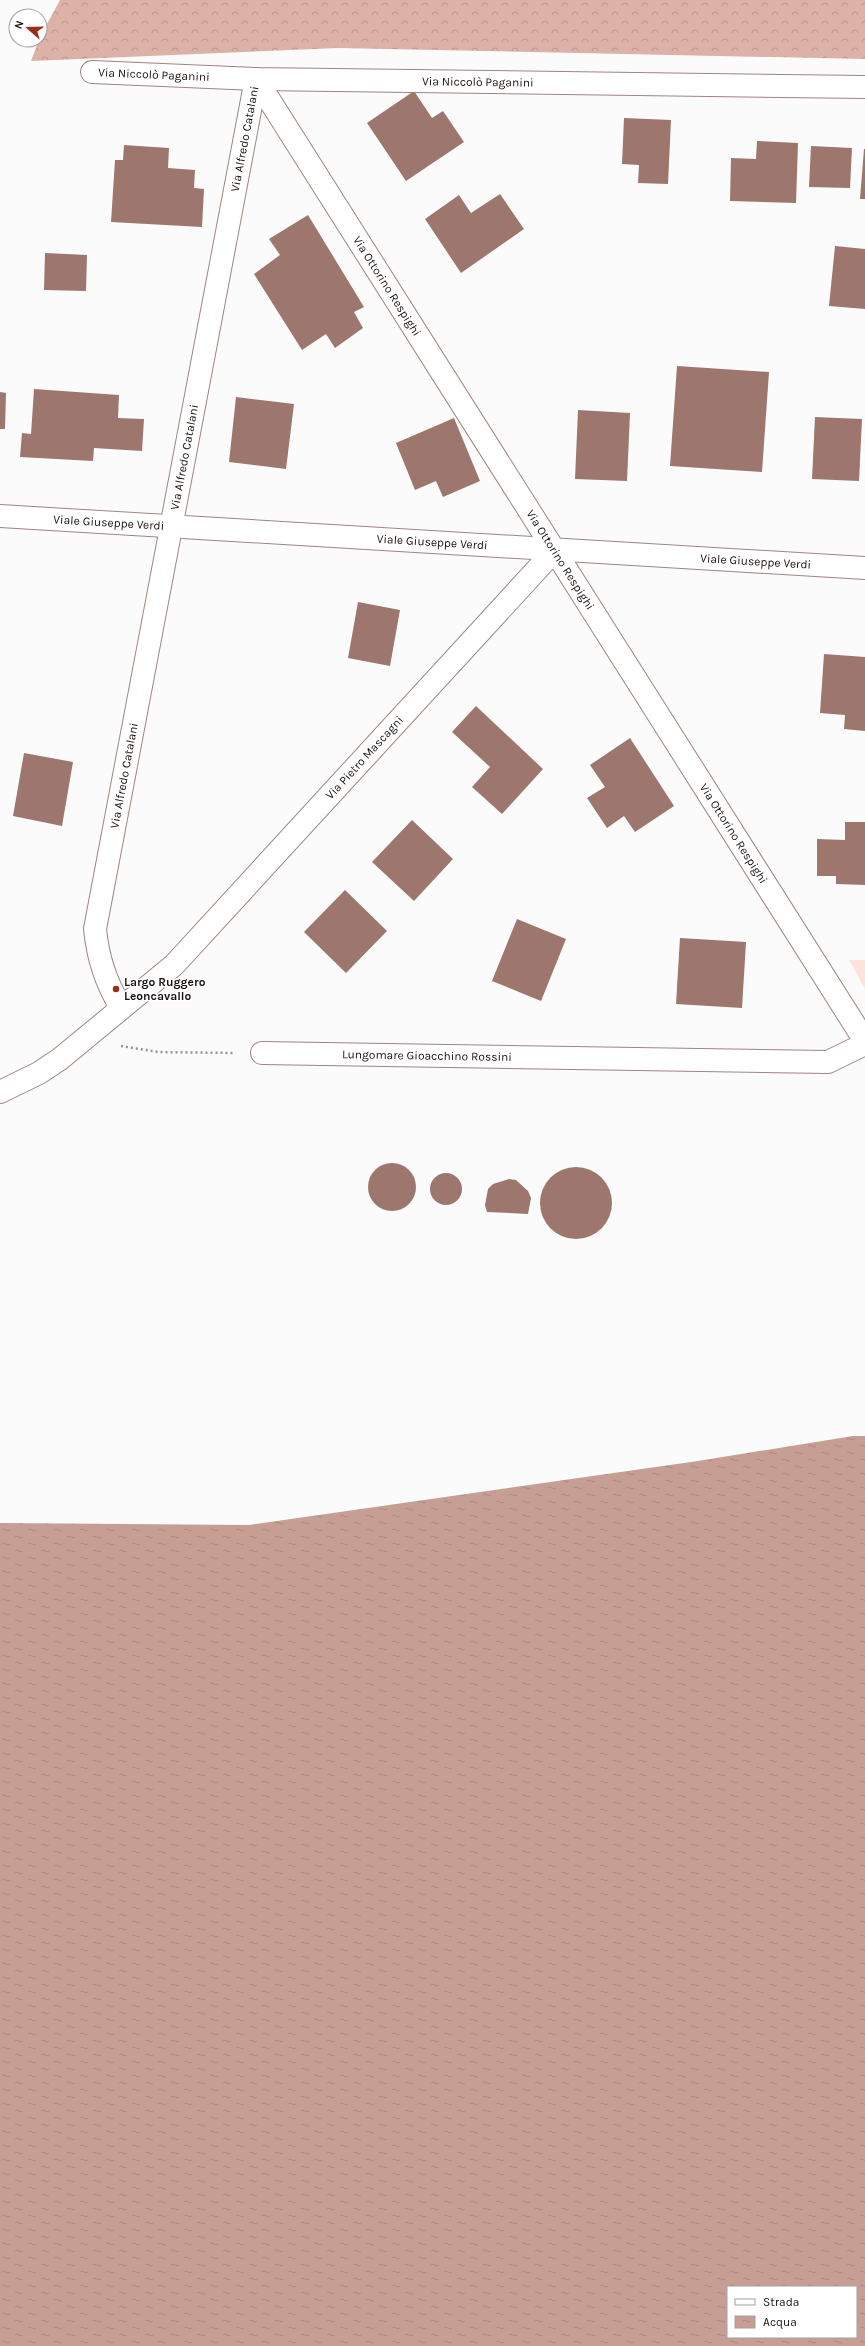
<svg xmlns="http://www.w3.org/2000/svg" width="865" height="2346" font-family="Karla,sans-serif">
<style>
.grass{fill:#fee3dd}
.forest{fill:url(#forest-crowns)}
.water{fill:url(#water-ripples);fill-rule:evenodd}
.building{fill:#9d766d}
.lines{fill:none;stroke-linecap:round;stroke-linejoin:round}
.minor-casing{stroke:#9e857f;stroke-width:24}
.path{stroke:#969291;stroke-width:2.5;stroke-dasharray:2 3;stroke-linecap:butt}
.minor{stroke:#fff;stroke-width:22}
.poi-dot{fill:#982f1a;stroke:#fff;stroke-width:1.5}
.labels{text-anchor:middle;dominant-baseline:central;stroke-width:3;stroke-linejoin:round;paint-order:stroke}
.street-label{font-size:12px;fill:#19110f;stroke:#fff}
.poi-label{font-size:12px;font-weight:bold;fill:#19110f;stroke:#fff;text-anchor:start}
</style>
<defs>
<pattern id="forest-crowns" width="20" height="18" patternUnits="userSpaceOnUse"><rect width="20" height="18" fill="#dbb1a8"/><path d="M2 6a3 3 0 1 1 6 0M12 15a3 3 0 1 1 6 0" fill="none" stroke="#bb978f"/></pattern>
<pattern id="water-ripples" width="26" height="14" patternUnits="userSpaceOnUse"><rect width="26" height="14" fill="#c79e94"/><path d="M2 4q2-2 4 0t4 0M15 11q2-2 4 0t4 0" fill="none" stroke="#aa877e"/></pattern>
</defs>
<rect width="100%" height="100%" fill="#fbfbfb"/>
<!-- grass -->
<path class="grass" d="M849,960H865V989Z"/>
<!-- forest -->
<path class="forest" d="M60,0H865V59L338,48L31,61L40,37Z"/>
<!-- water -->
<path class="water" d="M853,1436H865V2346H0V1523L249,1525L698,1461ZM728,2287H856V2337H728Z"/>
<!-- building -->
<g class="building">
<path d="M414,91L432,118L443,111L464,142L406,181L367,123Z"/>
<path d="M624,118L671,120L668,184L638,183L639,165L622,164Z"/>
<path d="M757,141L798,143L796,203L730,201L731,158L756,159Z"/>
<path d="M124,145L169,148L168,168L195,170L194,188L204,189L202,227L111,222L115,160H123Z"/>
<path d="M811,146L852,148L850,188L809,187Z"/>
<path d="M864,149H865V199H860Z"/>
<path d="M500,194L524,229L461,273L425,219L459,195L471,213Z"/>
<path d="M308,215L364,307L354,312L363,328L335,348L326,334L302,350L254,274L280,255L269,239Z"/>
<path d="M835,246L865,249V309L829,306Z"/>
<path d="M45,253L87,255L86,291L44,290Z"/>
<path d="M677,366L769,372L762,472L670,466Z"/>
<path d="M34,389L119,395L118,418L144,419L142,451L94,448L93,461L20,457L22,433L31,434Z"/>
<path d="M0,392L6,393L5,429H0Z"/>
<path d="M236,397L294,404L286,469L229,462Z"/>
<path d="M578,410L630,413L627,481L575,479Z"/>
<path d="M815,417L862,419L859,481L812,479Z"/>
<path d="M454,418L480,481L443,497L436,481L415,490L396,443Z"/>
<path d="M358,602L400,610L390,666L348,658Z"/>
<path d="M824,654L865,657V731L844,729L845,715L820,713Z"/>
<path d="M476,706L543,769L502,814L472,787L490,767L452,732Z"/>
<path d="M630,738L674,806L635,832L624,816L607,828L587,798L605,787L590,765Z"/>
<path d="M24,753L73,762L62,826L13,816Z"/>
<path d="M412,820L453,859L414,901L372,862Z"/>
<path d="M845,822H865V885L836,884V876H817V839L845,840Z"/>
<path d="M345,890L387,931L346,973L304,932Z"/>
<path d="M517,919L566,939L541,1001L492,981Z"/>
<path d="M680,938L746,942L742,1008L676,1004Z"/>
<circle cx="392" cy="1187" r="24"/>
<circle cx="576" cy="1203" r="36"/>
<circle cx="446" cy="1189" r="16"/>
<path d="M509,1179L516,1180L528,1191L531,1198L528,1214L487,1212L485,1205L488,1189L493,1184Z"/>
</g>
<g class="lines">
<defs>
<g id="minor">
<path id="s1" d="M92,72L256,79L865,87"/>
<path id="s2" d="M256,79L865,1041"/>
<path id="s3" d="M0,516L865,568"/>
<path id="s4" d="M121,1008C106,982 98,959 95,929L256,79"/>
<path id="s5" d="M262,1053L828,1062L865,1044"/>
<path id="s6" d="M0,1092L39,1073L60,1059L174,965L554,551"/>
</g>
</defs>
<!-- minor casing -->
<use href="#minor" class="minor-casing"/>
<!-- path -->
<path class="path" d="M121,1046L158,1052L234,1053"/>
<!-- minor -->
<use href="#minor" class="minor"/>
</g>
<!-- markers -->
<circle class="poi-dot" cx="116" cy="989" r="4"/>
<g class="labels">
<!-- street labels -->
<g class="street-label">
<text stroke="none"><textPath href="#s1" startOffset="62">Via Niccolò Paganini</textPath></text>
<text stroke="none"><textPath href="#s1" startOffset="386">Via Niccolò Paganini</textPath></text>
<text stroke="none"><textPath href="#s4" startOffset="888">Via Alfredo Catalani</textPath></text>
<text stroke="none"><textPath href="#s2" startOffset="245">Via Ottorino Respighi</textPath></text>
<text stroke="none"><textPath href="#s4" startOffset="564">Via Alfredo Catalani</textPath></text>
<text stroke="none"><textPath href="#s3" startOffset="109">Viale Giuseppe Verdi</textPath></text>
<text stroke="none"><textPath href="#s3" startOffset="433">Viale Giuseppe Verdi</textPath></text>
<text stroke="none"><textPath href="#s2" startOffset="569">Via Ottorino Respighi</textPath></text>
<text stroke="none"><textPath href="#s3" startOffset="757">Viale Giuseppe Verdi</textPath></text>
<text stroke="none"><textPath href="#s6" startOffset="498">Via Pietro Mascagni</textPath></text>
<text stroke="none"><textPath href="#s4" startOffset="240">Via Alfredo Catalani</textPath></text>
<text stroke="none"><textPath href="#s2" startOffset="893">Via Ottorino Respighi</textPath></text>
<text stroke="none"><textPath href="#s5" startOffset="165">Lungomare Gioacchino Rossini</textPath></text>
</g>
<!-- poi labels -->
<g class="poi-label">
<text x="124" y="982">Largo Ruggero<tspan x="124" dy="14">Leoncavallo</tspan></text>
</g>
</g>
<!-- legend -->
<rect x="727" y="2286" width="130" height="52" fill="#ffffff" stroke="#a3a09f"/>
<rect x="735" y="2299" width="20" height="6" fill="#ffffff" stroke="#a3a09f"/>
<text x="763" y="2306" font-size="12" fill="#19110f">Strada</text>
<rect x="735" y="2316" width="20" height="12" fill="url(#water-ripples)" stroke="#a3a09f"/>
<text x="763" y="2326" font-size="12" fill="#19110f">Acqua</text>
<!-- north arrow -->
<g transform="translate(28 28) rotate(290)"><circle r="19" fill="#ffffff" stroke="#a3a09f"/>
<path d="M0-3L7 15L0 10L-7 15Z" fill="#982f1a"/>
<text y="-6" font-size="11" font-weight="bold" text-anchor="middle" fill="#19110f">N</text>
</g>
</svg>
